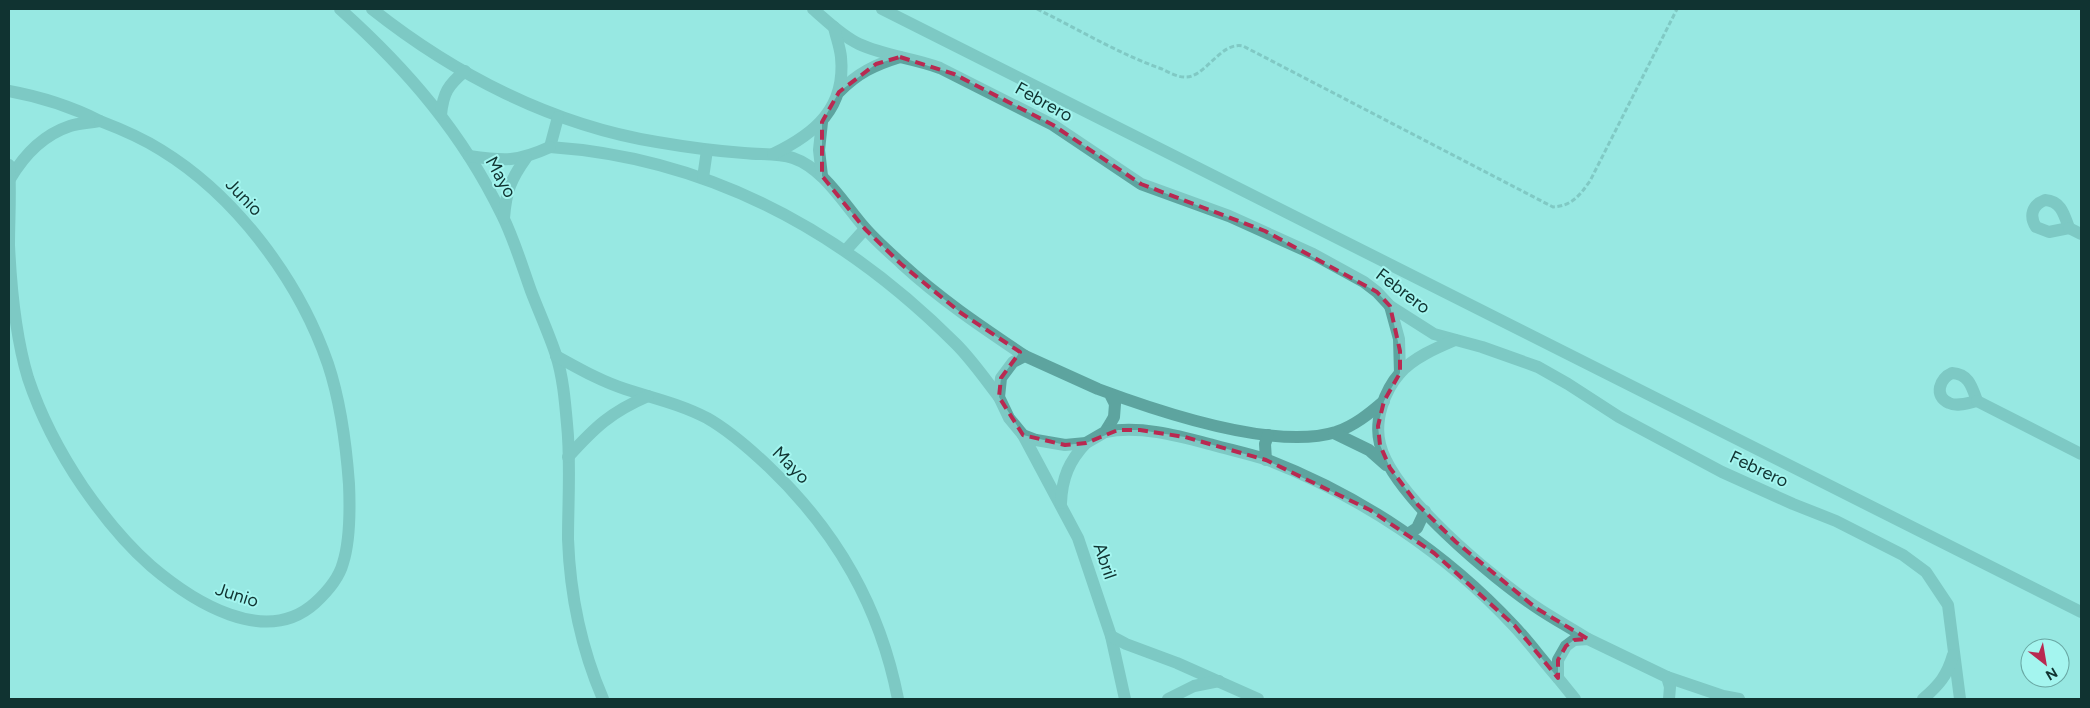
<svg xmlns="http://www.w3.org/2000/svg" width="2090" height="708" font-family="Figtree,sans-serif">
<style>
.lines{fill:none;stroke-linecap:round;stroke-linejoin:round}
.path{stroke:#65a5a0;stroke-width:3;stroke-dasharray:5 2.5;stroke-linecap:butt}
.minor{stroke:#5da49f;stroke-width:12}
.marked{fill:none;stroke:#b92951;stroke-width:4;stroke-dasharray:10 6;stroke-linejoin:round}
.labels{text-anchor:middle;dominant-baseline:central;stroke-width:4;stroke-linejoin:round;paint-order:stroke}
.street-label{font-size:18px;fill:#103331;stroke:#a4f5ef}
</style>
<rect width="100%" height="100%" fill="#97e8e2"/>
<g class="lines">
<!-- path -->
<path class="path" d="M1037,9C1078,29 1119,54 1162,69C1168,72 1177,77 1184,77C1205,79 1220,41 1243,46L1553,207C1572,206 1580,195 1590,181L1677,9"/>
<!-- minor -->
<g class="minor">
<path d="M340,9C407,69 463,134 502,215C514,239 522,266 531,291C539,312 549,334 556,355C563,377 565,401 567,424C571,462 568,501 568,539C570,594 581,648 603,699"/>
<path d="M372,9C454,74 552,125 657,142C686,147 715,151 744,153C761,155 777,153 793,158C823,168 844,204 864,227C875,240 889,252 902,264C940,299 982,327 1025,356"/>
<path d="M813,9C827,21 842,36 859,44C885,56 913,58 940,68L1053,125L1141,184L1229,216L1313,254L1364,282L1377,292L1390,306L1434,334L1482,347L1538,367L1568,384L1619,417L1722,472L1793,504L1836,521L1903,555L1926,572L1948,605L1960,699"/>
<path d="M882,9L2081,612"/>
<path d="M9,91C42,97 70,106 100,121C91,123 79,123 70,126C43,135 24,155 10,179"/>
<path d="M839,92C858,73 874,65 900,57"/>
<path d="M441,115C443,93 448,85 465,71"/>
<path d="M558,117L550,147C710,158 844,232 956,344C972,360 985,379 999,397"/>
<path d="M822,122L819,150L822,176"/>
<path d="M773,154C815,134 846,108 841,57C840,47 836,37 834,27"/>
<path d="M469,156C505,161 517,162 550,147"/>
<path d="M9,165C11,192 9,218 9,245C11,289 15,335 28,378C41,417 60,453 83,487C101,513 127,545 151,566C192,601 265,648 315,603C327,592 339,578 343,563C350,541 350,507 349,484C346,443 341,403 328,364C299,280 236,196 161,150C142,138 121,129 100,121"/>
<path d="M703,178L707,150"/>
<path d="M2045,200C2061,201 2064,214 2069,228L2049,232L2036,227C2029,216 2032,205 2045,200Z"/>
<path d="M504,218C506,191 511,179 526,158"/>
<path d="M2069,228L2081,234"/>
<path d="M846,250L865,229"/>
<path d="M1390,306L1399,339L1400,373"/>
<path d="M1455,340C1436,348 1413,358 1400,373C1384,391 1374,421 1380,444C1392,495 1493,578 1536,607C1552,618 1571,628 1588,639"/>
<path d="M556,356C578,368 600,381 625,389C653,398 680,404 707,418C730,431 750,449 769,467C837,532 880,607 898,699"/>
<path d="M1952,373C1969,374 1972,387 1977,401C1968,403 1957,407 1949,403C1933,396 1940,378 1952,373Z"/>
<path d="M1110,394L1115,404L1114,417L1110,424L1105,432L1086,443L1065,445L1036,440L1023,435L1009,418L999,397L1001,378L1013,362L1025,356L1098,389C1157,411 1274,451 1336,432C1354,426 1369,414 1384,401"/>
<path d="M1977,401L2081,454"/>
<path d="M1105,432C1140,425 1179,436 1213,445C1231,450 1250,454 1268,460C1361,496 1446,553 1514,626C1529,642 1543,661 1558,678"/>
<path d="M1334,433L1369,450L1386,465"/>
<path d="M1023,435L1078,538L1111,636L1125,699"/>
<path d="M568,457C595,427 611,412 648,396"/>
<path d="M1266,460L1265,444L1268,435"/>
<path d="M1061,503C1062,478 1069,461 1086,443"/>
<path d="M1408,534L1417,528L1425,511"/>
<path d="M1111,636L1126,644L1177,663L1258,699"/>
<path d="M1667,677L1723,696L1739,699"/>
<path d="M1168,699L1194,686L1219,681"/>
<path d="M1575,699L1558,678V660L1566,646L1574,640L1588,639L1667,677L1670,687L1669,699"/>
<path d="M1923,699C1939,685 1947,676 1953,655"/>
</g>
</g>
<!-- marked area -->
<path d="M0 0H2090V708H0ZM900,57L954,74L1053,125L1141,184L1265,231L1377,292L1390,306L1400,351V373L1384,401L1378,426L1380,445L1390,468L1418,505L1456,542L1536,608L1588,639L1574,640L1566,646L1558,660V678L1515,626L1434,553L1370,510L1266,460L1185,437L1140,430H1118L1086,443L1065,445L1023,435L999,397L1001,378L1020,352L961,313L901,264L865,229L822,176V122L839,92L876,64Z" fill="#97e8e2" fill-opacity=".55" fill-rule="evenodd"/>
<path class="marked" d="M900,57L954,74L1053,125L1141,184L1265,231L1377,292L1390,306L1400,351V373L1384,401L1378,426L1380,445L1390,468L1418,505L1456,542L1536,608L1588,639L1574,640L1566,646L1558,660V678L1515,626L1434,553L1370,510L1266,460L1185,437L1140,430H1118L1086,443L1065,445L1023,435L999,397L1001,378L1020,352L961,313L901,264L865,229L822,176V122L839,92L876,64Z"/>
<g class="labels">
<!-- street labels -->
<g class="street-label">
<text transform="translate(1044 102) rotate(29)">Febrero</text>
<text transform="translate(501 177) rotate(61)">Mayo</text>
<text transform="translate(244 197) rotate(46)">Junio</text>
<text transform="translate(1403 291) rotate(37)">Febrero</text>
<text transform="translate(791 465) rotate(45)">Mayo</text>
<text transform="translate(1759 469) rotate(25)">Febrero</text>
<text transform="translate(1105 561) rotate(71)">Abril</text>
<text transform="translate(237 595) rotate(18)">Junio</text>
</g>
</g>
<!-- border -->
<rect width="2090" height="708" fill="none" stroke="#103331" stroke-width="20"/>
<!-- north arrow -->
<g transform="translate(2045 663) rotate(149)"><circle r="24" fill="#a4f5ef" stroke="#69a7a3"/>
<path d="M0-4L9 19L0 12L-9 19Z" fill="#b92951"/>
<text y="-8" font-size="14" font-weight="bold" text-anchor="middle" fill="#103331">N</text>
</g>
</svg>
